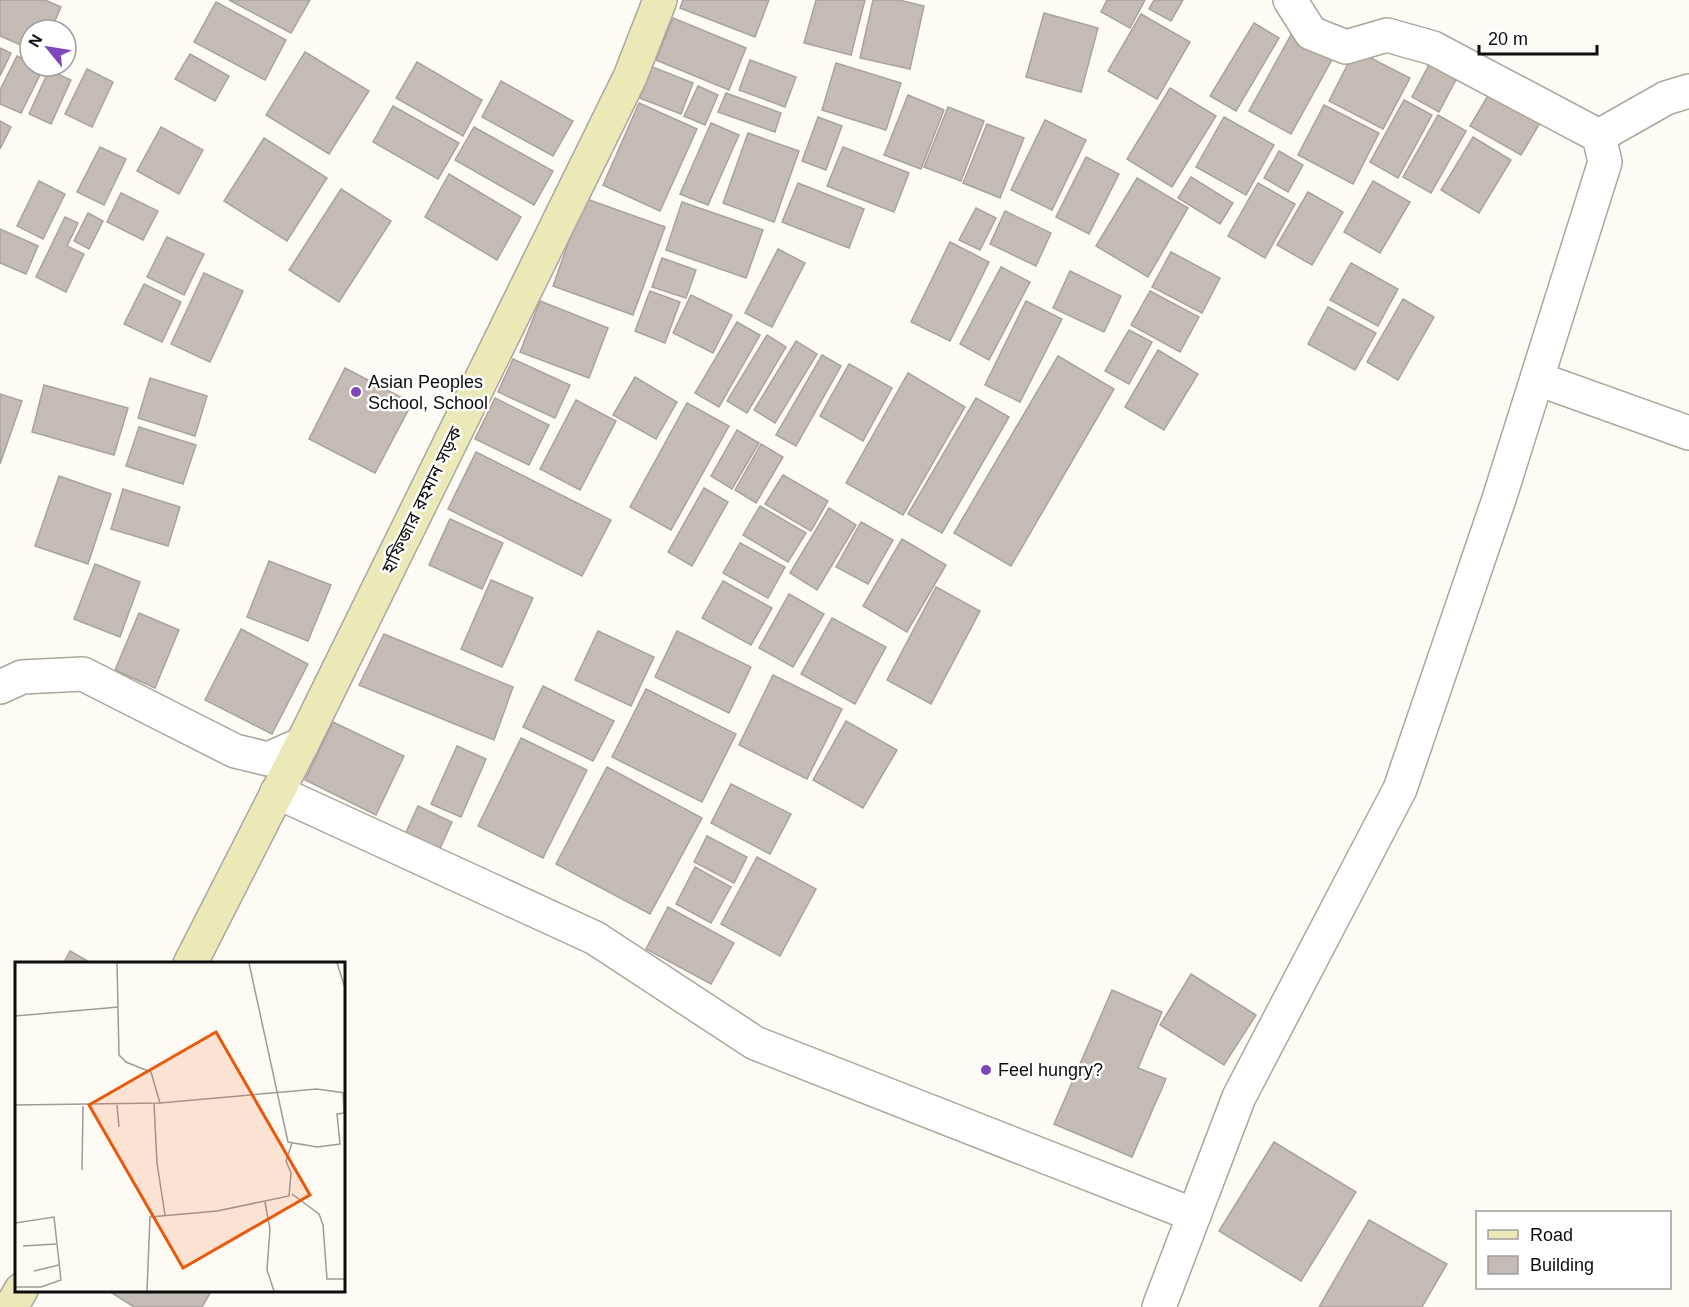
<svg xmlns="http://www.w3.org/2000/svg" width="1689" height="1307" font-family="Arial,'Noto Sans Bengali',sans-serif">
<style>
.building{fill:#c5bbb5;stroke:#aca29c;stroke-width:1.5}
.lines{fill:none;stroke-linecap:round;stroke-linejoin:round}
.street-casing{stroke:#aca69e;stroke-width:36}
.secondary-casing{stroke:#aca69e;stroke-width:36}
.street{stroke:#fff;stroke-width:33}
.secondary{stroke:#ece9b8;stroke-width:33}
.poi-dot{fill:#8046bc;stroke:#fff;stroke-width:2}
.labels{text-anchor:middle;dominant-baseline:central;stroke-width:5;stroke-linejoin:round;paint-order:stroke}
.poi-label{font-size:18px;fill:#0f0d0a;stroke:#fff;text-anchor:start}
.street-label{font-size:18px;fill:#0f0d0a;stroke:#fff}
.inset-road{fill:none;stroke:#9e9c97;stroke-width:1.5}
.view{fill:#e8590c;fill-opacity:0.15;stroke:#e8590c;stroke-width:3}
.inset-edge{fill:none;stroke:#0f0d0a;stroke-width:3}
</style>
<rect width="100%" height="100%" fill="#fefbf5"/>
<!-- building -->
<g class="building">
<path d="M0,0H45L61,7L51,30H30V49L0,36Z"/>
<path d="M229,0H310L291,33Z"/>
<path d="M683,0H769L755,37L680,8Z"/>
<path d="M816,0H865L851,55L804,43Z"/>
<path d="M873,0H899L924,6L910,69L860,58Z"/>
<path d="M1107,0H1145L1130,28L1101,12Z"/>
<path d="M1154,0H1183L1171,21L1149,9Z"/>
<path d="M216,2L286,40L265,80L194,42Z"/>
<path d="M1044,13L1098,28L1081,92L1026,77Z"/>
<path d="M1141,14L1190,42L1157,99L1108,71Z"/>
<path d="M673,18L746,48L729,90L656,60Z"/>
<path d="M1254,23L1279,38L1236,111L1210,96Z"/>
<path d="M1292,33L1334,56L1291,134L1249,111Z"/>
<path d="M0,48L11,53L0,76Z"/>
<path d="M1355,50L1410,78L1383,129L1329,101Z"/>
<path d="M305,52L369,91L329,154L266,115Z"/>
<path d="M190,54L229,76L215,101L175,79Z"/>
<path d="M1434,55L1461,70L1439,112L1412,97Z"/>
<path d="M17,56L30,62V66H37L43,69L21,113L0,104V90Z"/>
<path d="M750,60L796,77L785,107L739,90Z"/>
<path d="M417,62L482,100L463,136L396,98Z"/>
<path d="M836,63L901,83L886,130L822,110Z"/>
<path d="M650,66L693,83L681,114L637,97Z"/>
<path d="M87,69L113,82L92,127L65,114Z"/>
<path d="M49,70L71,80L51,124L29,114Z"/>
<path d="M501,81L573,121L553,156L482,117Z"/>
<path d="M698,86L718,95L705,125L684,116Z"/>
<path d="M1493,87L1544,116L1521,155L1470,126Z"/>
<path d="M1170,88L1216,116L1172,187L1127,159Z"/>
<path d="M726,93L781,113L775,132L718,112Z"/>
<path d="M908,95L944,110L921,169L884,155Z"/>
<path d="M1404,100L1432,115L1398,178L1370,162Z"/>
<path d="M639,103L697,129L660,211L603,185Z"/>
<path d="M1324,105L1379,133L1353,184L1298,155Z"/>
<path d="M393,106L459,143L438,179L373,142Z"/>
<path d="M948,107L984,121L961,181L924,167Z"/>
<path d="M1438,115L1466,131L1431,193L1403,177Z"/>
<path d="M818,117L842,126L826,170L802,161Z"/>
<path d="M1224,117L1274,145L1246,195L1196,167Z"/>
<path d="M1045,120L1086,140L1052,210L1011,190Z"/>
<path d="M0,121L11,127L0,149Z"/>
<path d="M711,123L739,135L708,205L680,194Z"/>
<path d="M987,124L1024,138L1000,198L963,183Z"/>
<path d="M161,127L203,150L179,194L137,171Z"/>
<path d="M474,127L553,171L534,205L455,160Z"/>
<path d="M748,133L799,151L774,222L723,203Z"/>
<path d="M1473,137L1511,160L1479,213L1441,190Z"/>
<path d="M264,138L327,178L287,241L224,201Z"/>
<path d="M100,147L126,159L104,205L77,192Z"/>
<path d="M843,147L909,173L894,212L827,186Z"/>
<path d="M1279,151L1303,165L1288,192L1264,178Z"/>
<path d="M1086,157L1119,174L1089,234L1056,217Z"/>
<path d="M449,174L521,217L497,260L425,217Z"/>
<path d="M1191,177L1233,203L1220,224L1178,198Z"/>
<path d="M1137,178L1188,208L1148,277L1096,246Z"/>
<path d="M39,181L65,194L43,239L17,226Z"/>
<path d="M1373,181L1410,202L1380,253L1344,232Z"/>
<path d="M798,183L864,209L849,248L782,222Z"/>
<path d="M1258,183L1295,204L1265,258L1228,236Z"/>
<path d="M341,189L391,221L339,302L289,270Z"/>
<path d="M1308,192L1343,212L1312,265L1277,245Z"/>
<path d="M121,193L158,211L143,240L107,222Z"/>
<path d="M584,198L665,227L633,315L553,286Z"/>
<path d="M682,202L763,230L746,278L666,250Z"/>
<path d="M976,208L996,218L980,250L959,240Z"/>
<path d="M1005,211L1051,233L1036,266L990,244Z"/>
<path d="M88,213L103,221L89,249L74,241Z"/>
<path d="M65,217L78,223L67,246L84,254L66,292L36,277Z"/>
<path d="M0,229L38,246L26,274L0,263Z"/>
<path d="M167,237L204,254L184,295L147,277Z"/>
<path d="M950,242L989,262L950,341L911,322Z"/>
<path d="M778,249L805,263L772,327L745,313Z"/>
<path d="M1171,252L1220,278L1202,313L1152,287Z"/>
<path d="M662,258L696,270L686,298L652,287Z"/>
<path d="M1351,263L1398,289L1378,326L1330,300Z"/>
<path d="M1001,267L1030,282L989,360L960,344Z"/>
<path d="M1070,271L1121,296L1104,332L1053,308Z"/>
<path d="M204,273L243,291L210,362L171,344Z"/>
<path d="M144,284L181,302L162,342L124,324Z"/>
<path d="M650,291L680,302L665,343L635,331Z"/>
<path d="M1150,291L1199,317L1180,352L1131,325Z"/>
<path d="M691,295L732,315L713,353L673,333Z"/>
<path d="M1403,299L1434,317L1398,380L1367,362Z"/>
<path d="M540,301L608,328L589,378L520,352Z"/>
<path d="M1026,301L1062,319L1020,402L985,385Z"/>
<path d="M1328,307L1376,333L1355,370L1308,344Z"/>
<path d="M737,322L760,335L719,407L695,393Z"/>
<path d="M1129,330L1152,342L1129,384L1105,371Z"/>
<path d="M767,335L786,347L747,413L727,401Z"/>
<path d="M796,341L817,354L775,423L754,410Z"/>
<path d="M1158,350L1198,374L1164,430L1125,407Z"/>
<path d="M822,355L841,366L796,446L776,435Z"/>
<path d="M1058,356L1114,389L1011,566L954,533Z"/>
<path d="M513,359L570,385L555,418L498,392Z"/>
<path d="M849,364L892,388L863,441L820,416Z"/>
<path d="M345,368L412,403L375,473L309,439Z"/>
<path d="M908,373L965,407L903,515L846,483Z"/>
<path d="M635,377L677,402L656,439L613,415Z"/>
<path d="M150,378L207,396L195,436L138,418Z"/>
<path d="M44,385L128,408L114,455L32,432Z"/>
<path d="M0,394L22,401L0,464Z"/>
<path d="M495,398L549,425L529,465L475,439Z"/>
<path d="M976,398L1009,417L942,533L908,514Z"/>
<path d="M576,400L616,421L580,490L540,469Z"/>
<path d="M687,403L729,426L671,530L630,507Z"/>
<path d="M139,427L196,445L183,484L126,466Z"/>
<path d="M737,430L759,443L732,489L711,476Z"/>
<path d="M761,444L783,457L756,503L735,490Z"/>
<path d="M476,452L611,520L582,576L448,509Z"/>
<path d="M783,475L828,501L811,531L765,504Z"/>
<path d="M59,476L111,494L88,564L35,546Z"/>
<path d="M704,488L728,502L692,566L668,552Z"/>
<path d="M123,489L180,507L168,546L111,529Z"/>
<path d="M760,506L806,533L788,562L743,535Z"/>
<path d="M829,508L856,525L817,590L790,573Z"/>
<path d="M450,519L503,543L482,589L429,565Z"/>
<path d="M861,522L893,540L868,584L836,567Z"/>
<path d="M902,539L946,565L907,632L863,606Z"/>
<path d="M740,543L785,567L768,598L723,573Z"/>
<path d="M269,561L331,585L308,641L247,617Z"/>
<path d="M95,564L140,582L120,637L74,619Z"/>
<path d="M491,580L533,598L502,667L461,649Z"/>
<path d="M723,581L772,608L751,645L702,618Z"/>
<path d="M936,587L980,611L931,704L887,680Z"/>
<path d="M789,594L824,614L793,667L759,648Z"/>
<path d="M139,613L179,630L155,688L115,670Z"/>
<path d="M832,618L886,647L855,704L801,674Z"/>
<path d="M241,629L308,664L272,734L205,700Z"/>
<path d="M598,631L654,657L631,706L575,680Z"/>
<path d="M677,631L751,667L729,713L655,677Z"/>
<path d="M384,634L513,687L494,740L359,685Z"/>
<path d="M773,675L842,709L807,779L739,745Z"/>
<path d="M543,686L614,721L593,761L523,727Z"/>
<path d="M646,689L736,734L702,802L612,757Z"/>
<path d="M846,721L897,750L863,808L813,780Z"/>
<path d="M333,722L404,756L376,815L305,780Z"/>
<path d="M521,738L587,770L543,858L478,826Z"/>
<path d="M457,746L486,759L461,817L431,804Z"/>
<path d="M607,767L702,818L650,914L556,864Z"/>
<path d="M731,784L791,814L770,854L711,823Z"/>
<path d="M418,806L452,822L437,855L403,839Z"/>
<path d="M707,836L747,857L734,883L694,862Z"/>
<path d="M757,857L816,889L780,956L721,924Z"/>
<path d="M695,867L731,887L711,923L676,904Z"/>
<path d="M668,907L734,943L711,984L646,949Z"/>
<path d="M70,951L93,964H63Z"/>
<path d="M1191,974L1256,1015L1224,1065L1160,1025Z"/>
<path d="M1112,990L1162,1012L1138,1068L1166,1079L1132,1157L1054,1124Z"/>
<path d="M1274,1142L1356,1192L1301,1281L1219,1231Z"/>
<path d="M1369,1220L1447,1264L1422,1307H1319Z"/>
<path d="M107,1290H212L202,1307H134Z"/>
</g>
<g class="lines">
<defs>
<g id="street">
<path d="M1599,136L1666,98L1689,91"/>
<path d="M1538,379L1689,433"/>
<path d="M0,687L22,677L83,674L235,751L268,759L302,744"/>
<path d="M277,792L595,938L755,1043L1194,1215"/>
<path d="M1159,1307L1239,1097L1400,789L1499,499L1605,162L1599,136L1433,48L1387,35L1346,47L1311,33L1290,0"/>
</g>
<g id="secondary">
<path d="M190,964L302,744L630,77L660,0"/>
<path d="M11,1307L21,1290"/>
</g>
</defs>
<!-- street casing -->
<use href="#street" class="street-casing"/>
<!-- secondary casing -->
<use href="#secondary" class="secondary-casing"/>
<!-- street -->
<use href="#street" class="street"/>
<!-- secondary -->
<use href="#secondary" class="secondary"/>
</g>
<!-- markers -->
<g class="poi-dot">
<circle cx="356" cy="392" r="6"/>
<circle cx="986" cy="1070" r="6"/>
</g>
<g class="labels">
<!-- poi labels -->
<g class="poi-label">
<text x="368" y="382">Asian Peoples<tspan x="368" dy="21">School, School</tspan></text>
<text x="998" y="1070">Feel hungry?</text>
</g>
<!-- street labels -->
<g class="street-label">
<text transform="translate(422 500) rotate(-64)">হাফিজার রহমান সড়ক</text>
</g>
</g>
<!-- overview -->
<g transform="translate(15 962)">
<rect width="330" height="330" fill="#fefbf5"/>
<path class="inset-road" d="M102,1L104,93L111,100L136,110L145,141M234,1L273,180L302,185L325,182L322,152L329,151L328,131M322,1L330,26M0,54L104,45M139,141L142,201L150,253M0,143L145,141L302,127L330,131M102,143L104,165M67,208L68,144M277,232L304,252L308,263L312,317H330M250,240L255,267L252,308L259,329M0,261L39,255L46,318L26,325H0M8,284L41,282M19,309L44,303M132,329L135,255L202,249L274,234L276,211L271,199L277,181"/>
<path class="view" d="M201,70L295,233L168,306L74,143Z"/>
<rect width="330" height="330" class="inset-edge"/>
</g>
<!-- legend -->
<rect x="1476" y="1211" width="195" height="78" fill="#ffffff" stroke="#9f9e9d" stroke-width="1.5"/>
<rect x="1488" y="1230" width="30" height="9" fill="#ece9b8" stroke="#9f9e9d" stroke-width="1.5"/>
<text x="1530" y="1241" font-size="18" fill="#0f0d0a">Road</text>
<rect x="1488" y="1256" width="30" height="18" fill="#c5bbb5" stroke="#9f9e9d" stroke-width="1.5"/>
<text x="1530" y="1271" font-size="18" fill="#0f0d0a">Building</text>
<!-- north arrow -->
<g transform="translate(48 48) rotate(300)"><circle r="28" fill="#ffffff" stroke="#9f9e9d" stroke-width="1.5"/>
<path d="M0-4.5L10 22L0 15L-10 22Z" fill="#8046bc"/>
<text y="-9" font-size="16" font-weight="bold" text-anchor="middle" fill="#0f0d0a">N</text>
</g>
<!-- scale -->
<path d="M1479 45v9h118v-9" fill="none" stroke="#0f0d0a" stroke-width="3"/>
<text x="1488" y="45" font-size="18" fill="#0f0d0a" stroke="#ffffff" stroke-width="4.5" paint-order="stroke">20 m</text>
</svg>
